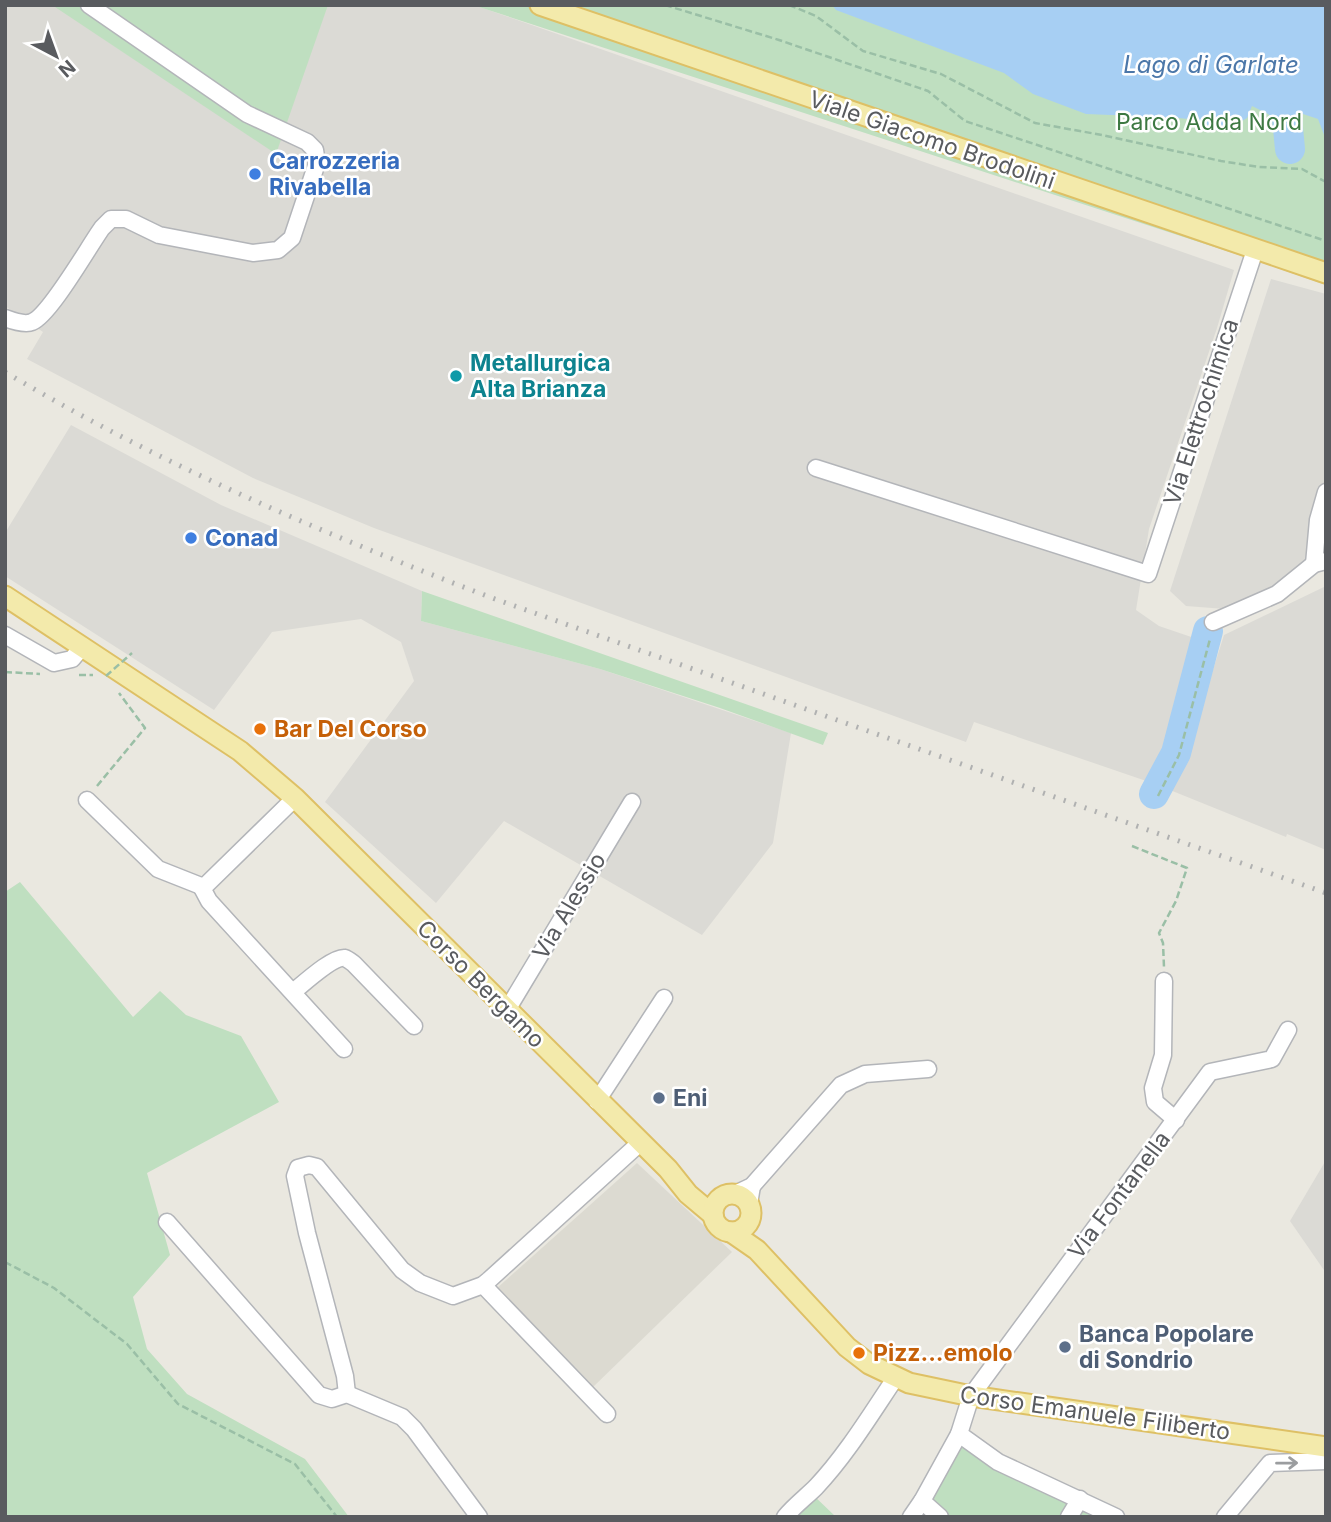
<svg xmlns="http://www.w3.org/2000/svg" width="1331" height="1522" font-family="Inter,sans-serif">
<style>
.industrial{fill:#dbdad5}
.education{fill:#dcdad1}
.green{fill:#bfdfc0}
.water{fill:#a7cff3}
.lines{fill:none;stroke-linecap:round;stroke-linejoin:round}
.river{stroke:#a7cff3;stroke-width:30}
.minor-casing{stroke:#b3b5b9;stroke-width:19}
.major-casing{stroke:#dec065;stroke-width:23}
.path{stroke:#9abfa6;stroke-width:2.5;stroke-dasharray:7 3.5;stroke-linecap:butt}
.minor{stroke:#fff;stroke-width:16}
.major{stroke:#f3eaab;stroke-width:19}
.rail{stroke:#b0b1b1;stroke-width:5;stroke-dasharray:2 9;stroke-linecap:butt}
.path-bridge{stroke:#9abfa6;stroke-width:2.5;stroke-dasharray:7 3.5;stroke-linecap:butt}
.oneway{stroke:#9b9d9f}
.shop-dot{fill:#3f7fe0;stroke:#fff;stroke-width:2.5}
.culture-dot{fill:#0f9aa8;stroke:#fff;stroke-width:2.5}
.food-dot{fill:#e8710a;stroke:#fff;stroke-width:2.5}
.service-dot{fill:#5c6f8a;stroke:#fff;stroke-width:2.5}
.labels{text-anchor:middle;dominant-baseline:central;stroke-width:5;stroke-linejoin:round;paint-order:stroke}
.park-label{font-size:23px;fill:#3d7942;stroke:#fff}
.street-label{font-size:23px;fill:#595b5f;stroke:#fff}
.shop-label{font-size:23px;font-weight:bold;fill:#366cbe;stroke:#fff;text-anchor:start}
.culture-label{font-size:23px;font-weight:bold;fill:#0d838f;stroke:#fff;text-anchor:start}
.food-label{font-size:23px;font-weight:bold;fill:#c56008;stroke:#fff;text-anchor:start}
.service-label{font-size:23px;font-weight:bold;fill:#4e5e75;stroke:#fff;text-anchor:start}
.water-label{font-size:24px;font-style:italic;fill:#4b77a9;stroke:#fff}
</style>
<rect width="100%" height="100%" fill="#eae8e0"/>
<!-- industrial -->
<g class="industrial">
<path d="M5,5H474L1234,270L1217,328L1149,529L1136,610L1159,626L1203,641L1177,747L1155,784L974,722L966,742L374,528L253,478L27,359L43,332L5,306Z"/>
<path d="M1271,279L1326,294V567L1225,609L1186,606L1170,591Z"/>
<path d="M71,425L221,505L422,591L421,621L600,669L791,733L773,843L702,935L504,821L436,903L325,802L414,681L401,642L361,619L272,632L214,710L5,576V533Z"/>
<path d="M1326,586V850L1287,834L1286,837L1165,788L1186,755L1224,635Z"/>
<path d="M1326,1160V1273L1290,1221Z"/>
</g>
<!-- education -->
<path class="education" d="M637,1163L732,1252L591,1389L496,1289Z"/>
<!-- green -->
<g class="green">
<path d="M52,5H328L276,154Z"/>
<path d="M473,5H1326V285L1248,258Z"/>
<path d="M422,591L828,733L823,745L720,708L600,669L421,621Z"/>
<path d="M20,882L133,1017L160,991L186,1015L241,1036L279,1102L147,1173L170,1255L133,1297L147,1349L187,1394L305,1459L349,1517H5V892Z"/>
<path d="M955,1437L1116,1517H907Z"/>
<path d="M811,1493L836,1517H792Z"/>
</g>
<!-- water -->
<path class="water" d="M832,5H1326V140L1318,119L1300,113L1278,123L1268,114L1252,106L1247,118L1232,127L1216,130L1199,120L1168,117L1150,119L1137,116L1086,114L1033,94L1004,73L836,10Z"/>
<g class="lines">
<!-- river -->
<g class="river">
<path d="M1287,118L1290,149"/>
<path d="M1154,794L1176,753L1208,631"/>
</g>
<defs>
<g id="minor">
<path d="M5,318C13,321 25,325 32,322C50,315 89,246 102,228L111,219H126L159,235L253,253L278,250L292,238L317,163L315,150L307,142L247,114L89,5"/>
<path d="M816,468L1148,574L1255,250"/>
<path d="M1314,564L1318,520L1326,492"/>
<path d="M1213,622L1277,594L1314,564L1326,561"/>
<path d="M5,635L54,663L72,659L83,646"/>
<path d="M295,798L206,885L201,886L209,901L344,1049"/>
<path d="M87,800L158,869L201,886"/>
<path d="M1164,981L1163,1055L1153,1088L1155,1102L1176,1120"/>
<path d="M293,992C302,985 333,956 345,958C346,958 353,963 354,964L414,1026"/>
<path d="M507,1010L632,802"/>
<path d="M597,1101L664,998"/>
<path d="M735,1194L752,1186L841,1085L865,1074L928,1069"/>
<path d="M749,1204L752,1186"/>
<path d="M167,1222L319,1395L332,1399L347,1394L402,1417L414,1429L479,1517"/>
<path d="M483,1285L607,1414"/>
<path d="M347,1394L345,1376L307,1233L295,1176L298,1168L309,1165L317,1167L402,1270L420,1283L453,1296L483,1285L489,1280L641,1142"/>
<path d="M922,1501L940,1517"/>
<path d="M785,1517C795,1505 806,1497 816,1487C847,1454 871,1414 896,1377"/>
<path d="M911,1517L922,1501L959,1434"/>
<path d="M1069,1517L1080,1499"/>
<path d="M1116,1517L998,1462L959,1434L971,1396L1210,1072L1272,1059L1288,1030"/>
<path d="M1225,1517L1270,1463L1326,1461"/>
</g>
<g id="major">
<path d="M540,5L1326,273"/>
<path d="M5,596L240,751L295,798L668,1169L688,1194L713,1215"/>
<circle cx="732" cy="1213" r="19"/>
<path d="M731,1232L757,1250L847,1347L869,1364L909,1383L971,1396L1326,1447"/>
</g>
</defs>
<!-- minor casing -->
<use href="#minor" class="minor-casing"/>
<!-- major casing -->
<use href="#major" class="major-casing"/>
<!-- path -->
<g class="path">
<path d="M665,5L779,40L928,91L965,121L1326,241"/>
<path d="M789,5L816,16L863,51L941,74L1035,123L1102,135L1221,161L1259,167L1302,169L1326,182"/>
<path d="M5,672L40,674"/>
<path d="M79,675H93"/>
<path d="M97,786L145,728L119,693"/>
<path d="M1158,796L1179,755L1210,639"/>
<path d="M1132,846L1187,868L1176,901L1159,933L1163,943L1164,967"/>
<path d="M5,1262L54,1288L127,1344L178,1404L295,1464L337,1517"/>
</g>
<!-- minor -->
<use href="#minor" class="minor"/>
<!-- major -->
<use href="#major" class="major"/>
<!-- rail -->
<path class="rail" d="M5,372C161,465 326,535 495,599L1326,893"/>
<!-- path-bridge -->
<path class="path-bridge" d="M106,676L132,653"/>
</g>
<!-- one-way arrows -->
<defs><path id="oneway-shaft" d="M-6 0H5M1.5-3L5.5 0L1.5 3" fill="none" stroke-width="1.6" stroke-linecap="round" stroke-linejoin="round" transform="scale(1.75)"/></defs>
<use class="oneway" href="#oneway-shaft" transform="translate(1287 1463) rotate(-1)"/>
<!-- markers -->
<g class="shop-dot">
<circle cx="255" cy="174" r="7"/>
<circle cx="191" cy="538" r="7"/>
</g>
<circle class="culture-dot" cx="456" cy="376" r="7"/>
<g class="food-dot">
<circle cx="260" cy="729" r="7"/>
<circle cx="859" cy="1353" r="7"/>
</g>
<g class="service-dot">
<circle cx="659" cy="1098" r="7"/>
<circle cx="1065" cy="1347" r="7"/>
</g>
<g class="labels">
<!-- park labels -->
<g class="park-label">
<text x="1209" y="122">Parco Adda Nord</text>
</g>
<!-- street labels -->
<g class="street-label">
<text transform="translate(932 140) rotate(19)">Viale Giacomo Brodolini</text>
<text transform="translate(1201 412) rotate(-72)">Via Elettrochimica</text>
<text transform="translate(569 906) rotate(-59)">Via Alessio</text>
<text transform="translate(481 984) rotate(45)">Corso Bergamo</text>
<text transform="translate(1119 1195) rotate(-53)">Via Fontanella</text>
<text transform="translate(1095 1413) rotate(8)">Corso Emanuele Filiberto</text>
</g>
<!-- shop labels -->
<g class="shop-label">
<text x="269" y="161">Carrozzeria<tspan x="269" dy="26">Rivabella</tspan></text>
<text x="205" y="538">Conad</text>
</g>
<!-- culture labels -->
<g class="culture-label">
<text x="470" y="363">Metallurgica<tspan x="470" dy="26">Alta Brianza</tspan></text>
</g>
<!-- food labels -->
<g class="food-label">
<text x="274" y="729">Bar Del Corso</text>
<text x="873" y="1353">Pizz...emolo</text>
</g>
<!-- service labels -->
<g class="service-label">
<text x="673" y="1098">Eni</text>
<text x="1079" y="1334">Banca Popolare<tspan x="1079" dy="26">di Sondrio</tspan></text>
</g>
<!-- water labels -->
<g class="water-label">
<text x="1211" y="64">Lago di Garlate</text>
</g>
</g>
<!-- border -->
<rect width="1331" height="1522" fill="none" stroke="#595b5f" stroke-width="14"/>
<!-- north arrow -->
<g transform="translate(56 56) rotate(139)" stroke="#ffffff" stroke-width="5" paint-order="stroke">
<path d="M0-5L12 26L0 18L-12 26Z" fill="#595b5f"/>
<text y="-10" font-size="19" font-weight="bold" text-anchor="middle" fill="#595b5f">N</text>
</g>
</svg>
